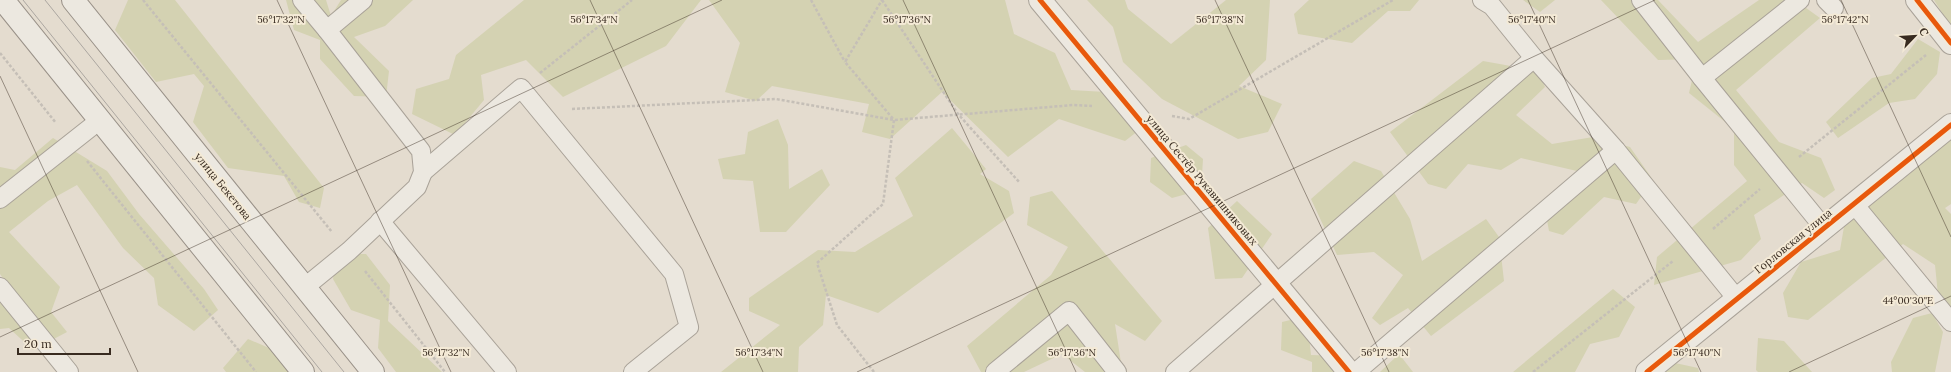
<svg xmlns="http://www.w3.org/2000/svg" width="1951" height="372" font-family="Lora,serif">
<style>
.green{fill:#d4d2b2}
.lines{fill:none;stroke-linecap:round;stroke-linejoin:round}
.lane-casing{stroke:#a9a298;stroke-width:20}
.street-casing{stroke:#a9a298;stroke-width:24}
.secondary-casing{stroke:#999188;stroke-width:24}
.path{stroke:#c5bfb7;stroke-width:2.5;stroke-dasharray:3 2;stroke-linecap:butt}
.lane{stroke:#ece8e0;stroke-width:18}
.street{stroke:#ece8e0;stroke-width:22}
.secondary{stroke:#ece8e0;stroke-width:22}
.tram{stroke:#aca7a1;stroke-width:1}
.cycleway-casing{stroke:#f4ead6;stroke-width:8}
.cycleway{stroke:#e8590c;stroke-width:5}
.ticks{fill:none;stroke:#382b20;stroke-width:1;stroke-opacity:0.45}
.labels{text-anchor:middle;dominant-baseline:central;stroke-width:4;stroke-linejoin:round;paint-order:stroke}
.street-label{font-size:11px;fill:#382b20;stroke:#f4ead6}
.ticks-label{font-size:10px;text-anchor:middle;fill:#382b20;stroke:#f4ead6;stroke-width:4;stroke-linejoin:round;paint-order:stroke}
</style>
<rect width="100%" height="100%" fill="#e4dccf"/>
<!-- green -->
<g class="green">
<path d="M128,0H175L324,188L320,208L299,202L284,176L228,168L193,122L204,86L194,74L156,82L115,30Z"/>
<path d="M286,0H326L331,16L341,0H413L385,26L354,37L389,71L386,97L354,96L320,59V40L294,30Z"/>
<path d="M524,0H701L666,46L563,97L526,60L481,75L484,100L455,135L412,114L416,89L449,79L456,55Z"/>
<path d="M709,0H1005L1014,34L1055,53L1071,90L1123,93L1147,124L1125,141L1059,119L1008,157L942,92L890,139L862,132L869,104L772,86L756,101L725,92L740,43Z"/>
<path d="M1087,0H1125L1128,9L1171,44L1226,0H1270L1266,60L1239,86L1282,104L1268,132L1238,139L1162,99L1123,62L1113,27Z"/>
<path d="M1309,0H1419L1410,11H1388L1352,43L1298,34L1294,14Z"/>
<path d="M1523,0H1555L1540,12Z"/>
<path d="M1601,0H1658L1698,42L1759,0H1795L1820,18L1736,90L1779,142L1821,158L1835,190L1824,198L1802,183L1754,215L1761,239L1741,260L1654,285L1657,257L1747,181L1734,165V129L1689,93L1697,59L1658,60Z"/>
<path d="M1934,0H1951V27Z"/>
<path d="M1918,39L1940,52L1937,74L1915,99L1889,103L1838,138L1826,122L1872,78L1891,74Z"/>
<path d="M1483,61L1538,71L1545,87L1516,115L1552,144L1593,137L1630,147L1653,180L1636,204L1604,197L1563,235L1549,231L1544,204L1577,171L1521,158L1501,170L1468,164L1446,189L1428,184L1390,132Z"/>
<path d="M778,119L788,145L789,189L822,169L830,185L786,232H760L753,181L723,179L718,159L745,154L748,132Z"/>
<path d="M952,128L986,169L980,174L1009,191L1014,213L878,313L826,295L823,325L799,347L798,372H721L780,325L749,311V298L818,250L855,252L913,216L895,178Z"/>
<path d="M1951,135V204L1945,208L1951,214V309L1938,295L1935,265L1903,244L1808,320L1788,317L1783,293L1801,262L1840,250L1845,221Z"/>
<path d="M53,138L107,171L139,214L204,289L218,310L194,331L158,305L154,278L123,248L77,185L48,201L9,232L60,287L51,312L67,332L33,350L9,328L0,329V286L5,281L0,274V167L15,170Z"/>
<path d="M1186,145L1203,159L1201,190L1172,198L1150,182L1151,158Z"/>
<path d="M1354,161L1381,171L1410,219L1422,261L1486,219L1499,237L1504,281L1431,336L1408,308L1380,325L1372,318L1403,275L1374,252L1337,255L1311,199Z"/>
<path d="M1052,191L1162,321L1145,341L1115,324L1121,363L1107,372H1085L1062,354L1024,372H981L967,346L1051,275L1068,247L1027,225L1030,197Z"/>
<path d="M1237,201L1272,234L1242,278L1215,279L1208,228Z"/>
<path d="M337,254H366L390,285L388,321L442,372H396L378,348L380,320L351,310L333,279Z"/>
<path d="M1613,289L1635,307L1619,337L1590,344L1575,372H1513Z"/>
<path d="M1932,313L1943,332L1935,372H1892L1891,362L1913,318Z"/>
<path d="M1307,316L1311,355L1341,356L1353,372H1312V362L1281,350L1282,322Z"/>
<path d="M1758,338L1784,341L1812,372H1758L1756,370Z"/>
<path d="M248,339L290,357V372H226L223,368Z"/>
<path d="M1399,354L1413,372H1380Z"/>
<path d="M1666,361L1698,368L1699,372H1652Z"/>
</g>
<g class="lines">
<defs>
<g id="lane">
<path d="M302,0L327,30L363,0"/>
<path d="M1482,0L1492,6L1534,58"/>
<path d="M1641,0L1702,78L1824,228"/>
<path d="M1826,0L1834,8"/>
<path d="M1702,78L1800,0"/>
<path d="M423,172L521,88L674,274L689,327L633,372"/>
<path d="M0,199L100,120"/>
<path d="M1854,204L1951,322"/>
<path d="M380,221L507,372"/>
<path d="M0,287L69,372"/>
<path d="M305,287L349,251L417,187L423,172L421,151L327,30"/>
<path d="M995,372L1069,311L1117,372"/>
<path d="M1175,372L1534,58L1616,150L1737,299"/>
<path d="M1356,372L1616,150"/>
</g>
<g id="street">
<path d="M1040,0L1349,372"/>
<path d="M1917,0L1951,43"/>
<path d="M1647,372L1951,125"/>
</g>
<g id="secondary">
<path d="M3,0L303,372"/>
<path d="M73,0L373,372"/>
</g>
</defs>
<!-- lane casing -->
<use href="#lane" class="lane-casing"/>
<!-- street casing -->
<use href="#street" class="street-casing"/>
<!-- secondary casing -->
<use href="#secondary" class="secondary-casing"/>
<!-- path -->
<g class="path">
<path d="M143,0L332,232"/>
<path d="M811,0L845,62"/>
<path d="M882,0L958,114L1020,183"/>
<path d="M0,53L56,123"/>
<path d="M540,73L632,0"/>
<path d="M572,109L776,99L894,120L1073,105L1092,106"/>
<path d="M1172,116L1189,119L1393,0"/>
<path d="M1799,157L1926,55"/>
<path d="M87,161L256,372"/>
<path d="M1713,229L1760,189"/>
<path d="M365,271L445,372"/>
<path d="M874,372L837,325L817,263L883,204L894,120L845,62L882,0"/>
<path d="M1533,372L1673,261"/>
</g>
<!-- lane -->
<use href="#lane" class="lane"/>
<!-- street -->
<use href="#street" class="street"/>
<!-- secondary -->
<use href="#secondary" class="secondary"/>
<!-- tram -->
<g class="tram">
<path d="M23,0L322,372"/>
<path d="M45,0L344,372"/>
</g>
<defs>
<g id="cycleway">
<path d="M1040,0L1349,372"/>
<path d="M1917,0L1951,43"/>
<path d="M1647,372L1951,125"/>
</g>
</defs>
<!-- cycleway casing -->
<use href="#cycleway" class="cycleway-casing"/>
<!-- cycleway -->
<use href="#cycleway" class="cycleway"/>
</g>
<!-- ticks -->
<path class="ticks" d="M277,0L451,372M590,0L763,372M903,0L1076,372M1215,0L1389,372M1528,0L1701,372M1841,0L1951,237M0,76L138,372M0,337L722,0M857,372L1655,0M1789,372L1951,296"/>
<g class="labels">
<!-- street labels -->
<g class="street-label">
<text transform="translate(1202 180) rotate(50)">улица Сестёр Рукавишниковых</text>
<text transform="translate(223 186) rotate(51)">улица Бекетова</text>
<text transform="translate(1793 241) rotate(-39)">Горловская улица</text>
</g>
</g>
<g class="ticks-label">
<text x="281" y="23">56°17'32"N</text>
<text x="594" y="23">56°17'34"N</text>
<text x="907" y="23">56°17'36"N</text>
<text x="1845" y="23">56°17'42"N</text>
<text x="1220" y="23">56°17'38"N</text>
<text x="1532" y="23">56°17'40"N</text>
<text x="1908" y="304">44°00'30"E</text>
<text x="446" y="356">56°17'32"N</text>
<text x="759" y="356">56°17'34"N</text>
<text x="1072" y="356">56°17'36"N</text>
<text x="1385" y="356">56°17'38"N</text>
<text x="1697" y="356">56°17'40"N</text>
</g>
<!-- north arrow -->
<g transform="translate(1915 36) rotate(65)" stroke="#f4ead6" stroke-width="3" paint-order="stroke">
<path d="M0-3L7 15L0 10L-7 15Z" fill="#382b20"/>
<text y="-6" font-size="11" font-weight="bold" text-anchor="middle" fill="#382b20">С</text>
</g>
<!-- scale -->
<path d="M18 348v6h92v-6" fill="none" stroke="#382b20" stroke-width="2"/>
<text x="24" y="348" font-size="12" fill="#382b20" stroke="#f4ead6" stroke-width="3" paint-order="stroke">20 m</text>
</svg>
